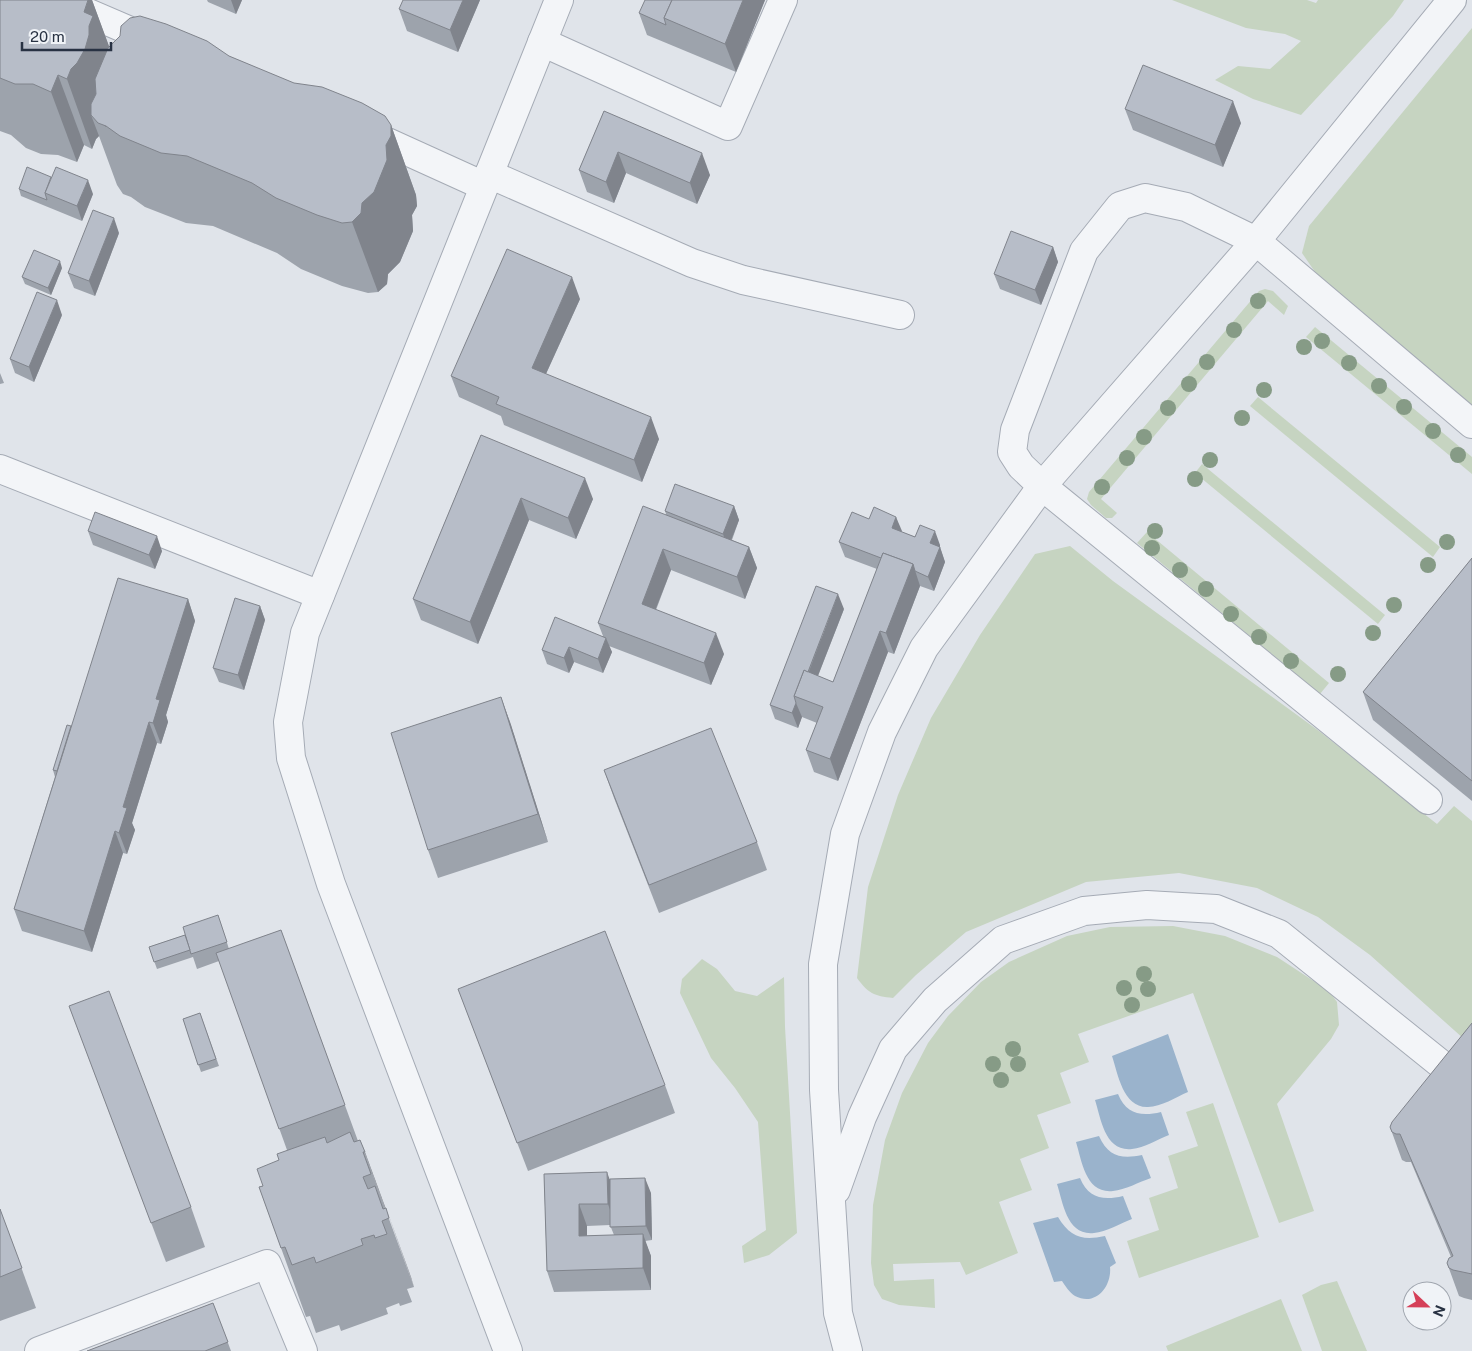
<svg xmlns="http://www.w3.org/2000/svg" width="1472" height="1351" font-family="'Public Sans',sans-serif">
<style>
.green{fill:#c6d4c1}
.water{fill:#9ab3cc}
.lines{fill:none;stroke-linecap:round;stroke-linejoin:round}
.minor-casing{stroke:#a5abb5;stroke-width:30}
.minor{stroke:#f3f5f8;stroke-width:28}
.tree{fill:#869b86}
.wall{fill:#9da3ac;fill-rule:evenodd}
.shaded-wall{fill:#80848c}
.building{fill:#b7bdc8;stroke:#80848c}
</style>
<rect width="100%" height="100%" fill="#e0e4ea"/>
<!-- green -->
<g class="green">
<path d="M1172,0H1307L1316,3L1318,0H1404L1393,16L1301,115L1253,99L1215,80L1238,66L1270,69L1301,41L1285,34L1246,28Z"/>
<path d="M1472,28V406L1322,282L1302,253L1309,226Z"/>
<path d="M1265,289L1273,291L1288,306L1284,315L1268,301L1101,499L1117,513L1112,518H1106L1091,505L1087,499L1089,492L1259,291Z"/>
<path d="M1315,327L1472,457V474L1306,337Z"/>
<path d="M1258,397L1440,547L1433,557L1250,406Z"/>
<path d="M1202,464L1385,615L1378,624L1195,473Z"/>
<path d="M1147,532L1329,683L1320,694L1137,543Z"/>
<path d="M1070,546L1113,581L1319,731L1437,824L1454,806L1472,821V1029L1464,1039L1370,955L1318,917L1257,888L1179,873L1086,882L966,932L916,975L893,998C874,996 868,993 857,978L868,887L898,795L931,718L980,635L1035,554Z"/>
<path d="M1173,926L1225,936L1277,957L1329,991L1337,1002L1339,1025L1331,1039L1277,1104L1314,1211L1279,1223L1193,993L1078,1034L1089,1062L1060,1073L1071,1103L1037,1115L1049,1148L1020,1159L1032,1190L999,1202L1018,1253L966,1275L960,1262L893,1264L894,1281L934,1279L935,1308L899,1305L882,1299L874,1285L871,1263L873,1205L885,1140L902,1093L928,1043L948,1016L981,982L1009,962L1067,936L1110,927Z"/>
<path d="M702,959L717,969L735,991L757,996L784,977L785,1027L797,1233L769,1255L744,1263L742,1246L766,1230L758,1122L735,1088L711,1058L680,993L682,979Z"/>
<path d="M1213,1103L1259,1237L1139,1278L1127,1241L1159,1230L1149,1198L1178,1188L1168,1156L1198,1146L1186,1112Z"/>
<path d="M1337,1281L1367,1351H1322L1302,1295L1321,1285Z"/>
<path d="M1281,1299L1302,1351H1168L1166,1346Z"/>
</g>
<!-- water -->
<g class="water">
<path d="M1168,1034L1188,1092C1176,1097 1161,1107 1148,1107C1123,1108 1118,1074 1112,1056Z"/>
<path d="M1118,1094C1126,1114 1141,1117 1161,1112L1169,1135C1158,1139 1144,1148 1132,1149C1105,1152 1101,1119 1095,1100Z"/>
<path d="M1099,1136C1108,1157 1122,1159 1142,1155L1151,1178C1139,1182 1125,1190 1113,1191C1086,1194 1082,1162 1076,1142Z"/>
<path d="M1080,1178C1088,1198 1103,1201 1123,1196L1132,1219C1121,1223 1106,1232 1094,1233C1067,1236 1063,1203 1057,1184Z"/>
<path d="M1058,1217C1070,1237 1082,1241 1105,1236L1116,1263L1110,1267C1112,1286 1096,1307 1075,1296C1069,1292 1066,1287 1062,1281L1054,1282L1033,1223Z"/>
</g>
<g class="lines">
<defs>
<g id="minor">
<path d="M58,0L156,42"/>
<path d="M1452,0L1256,241L1472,424"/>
<path d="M542,42L728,126L783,0"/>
<path d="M365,132L484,186"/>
<path d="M489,174L692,263L743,280L900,315"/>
<path d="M0,469L320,595"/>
<path d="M836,1190L862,1117L893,1049L935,1000L1003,940L1084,911L1147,905L1216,909L1279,934L1452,1073"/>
<path d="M39,1351L267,1264L303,1351"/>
<path d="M508,1351L331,884L291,758L288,722L305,633L559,0"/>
<path d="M848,1351L838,1313L824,1090L823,964L845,834L882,732L924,648L1042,486L1256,241L1186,207L1145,198L1120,206L1084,251L1015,430L1012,452L1021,466L1042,486L1428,800"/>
</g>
</defs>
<!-- minor casing -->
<use href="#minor" class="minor-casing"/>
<!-- minor -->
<use href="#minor" class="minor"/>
</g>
<!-- trees -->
<g class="tree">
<circle cx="1258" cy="301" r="8"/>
<circle cx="1234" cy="330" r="8"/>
<circle cx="1322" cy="341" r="8"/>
<circle cx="1304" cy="347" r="8"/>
<circle cx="1207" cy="362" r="8"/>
<circle cx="1349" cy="363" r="8"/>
<circle cx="1189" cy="384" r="8"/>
<circle cx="1379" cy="386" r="8"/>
<circle cx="1264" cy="390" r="8"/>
<circle cx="1404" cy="407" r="8"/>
<circle cx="1168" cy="408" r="8"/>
<circle cx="1242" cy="418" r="8"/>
<circle cx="1433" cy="431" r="8"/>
<circle cx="1144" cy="437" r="8"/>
<circle cx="1458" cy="455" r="8"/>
<circle cx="1127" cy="458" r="8"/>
<circle cx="1210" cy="460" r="8"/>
<circle cx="1195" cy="479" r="8"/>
<circle cx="1102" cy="487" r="8"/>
<circle cx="1155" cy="531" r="8"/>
<circle cx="1447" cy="542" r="8"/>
<circle cx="1152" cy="548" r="8"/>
<circle cx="1428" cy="565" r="8"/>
<circle cx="1180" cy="570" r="8"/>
<circle cx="1206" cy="589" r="8"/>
<circle cx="1394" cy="605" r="8"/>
<circle cx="1231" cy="614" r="8"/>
<circle cx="1373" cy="633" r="8"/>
<circle cx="1259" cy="637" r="8"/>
<circle cx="1291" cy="661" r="8"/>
<circle cx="1338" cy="674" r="8"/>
<circle cx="1144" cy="974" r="8"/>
<circle cx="1124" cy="988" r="8"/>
<circle cx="1148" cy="989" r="8"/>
<circle cx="1132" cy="1005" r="8"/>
<circle cx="1013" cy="1049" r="8"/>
<circle cx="993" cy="1064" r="8"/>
<circle cx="1018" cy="1064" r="8"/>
<circle cx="1001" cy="1080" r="8"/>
</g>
<!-- wall -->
<g class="wall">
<path d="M0,0H92L109,47L229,56L391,125L416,195L417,206L412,215L413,231L400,262L388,274L387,284L378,292L368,293L342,286L301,269L277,253L213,226L186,223L145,207L131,197L123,194L117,185L99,136L96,139L92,149L84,145L77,162L58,155L41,154L26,148L11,135L0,131Z"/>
<path d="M207,0H242L236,14L208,2Z"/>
<path d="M480,0L458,52L407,31L399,9Z"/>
<path d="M765,0L736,72L647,35L639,13Z"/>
<path d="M1125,109L1241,123L1223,167L1133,130Z"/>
<path d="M604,111L710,175L697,204L626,173L614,203L587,192L579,170Z"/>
<path d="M19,189L93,194L82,221L21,196Z"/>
<path d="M119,233L95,296L74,288L68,273Z"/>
<path d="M1053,247L1058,262L1041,305L1000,289L994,274Z"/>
<path d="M62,268L51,295L25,284L22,277Z"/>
<path d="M580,299L546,374L659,439L642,482L504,425L501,416L459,397L451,376Z"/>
<path d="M62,315L34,382L15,373L10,359Z"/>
<path d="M0,373L4,383L0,384Z"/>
<path d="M481,435L593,499L576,539L529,520L478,644L421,620L413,599Z"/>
<path d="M734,506L739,520L732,540L749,547L757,568L745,599L671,570L656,610L724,654L711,685L609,646L612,652L603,673L574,662L569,673L547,664L542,650L603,636L598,623L666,514L665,511Z"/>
<path d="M896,517L901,532L940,545V547L945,562L934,591L920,586L894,654L888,652L838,781L814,772L806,750L817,723L802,717L798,728L775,719L770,705L844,609L818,676L833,682L877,569L845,557L839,542L869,519Z"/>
<path d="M88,531L162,551L155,569L93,545Z"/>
<path d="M1472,558V801L1373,720L1363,692Z"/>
<path d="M188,599L195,621L166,715L168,722L161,744L157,743L132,823L135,830L127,854L123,853L92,952L22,931L14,909L55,777L53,770L71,726Z"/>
<path d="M260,606L265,620L244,690L219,682L213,668Z"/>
<path d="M501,697L511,725L548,842L438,878L428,850Z"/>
<path d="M604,770L757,842L767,870L659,913L614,798Z"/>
<path d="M218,915L229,949L281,930L358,1141L360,1140L414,1287L407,1289L412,1302L400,1306L399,1303L386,1308L388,1314L341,1331L339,1325L316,1333L310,1316L306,1317L259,1187L263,1186L279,1160L287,1150L219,961L197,969L193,957L157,969L149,947L185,935Z"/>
<path d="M458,989L665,1085L675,1113L528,1171Z"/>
<path d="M69,1006L191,1207L205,1247L166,1262Z"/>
<path d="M200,1013L219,1066L201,1072L183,1019Z"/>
<path d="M1472,1023V1300L1464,1298L1459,1296L1447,1263L1451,1257L1411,1162H1406L1402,1160L1390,1127Z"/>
<path d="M544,1174L610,1179L651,1193L652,1240L645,1241L651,1256V1290L554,1292L547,1271ZM610,1225L614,1235L587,1236V1226Z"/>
<path d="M0,1209L36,1308L0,1321Z"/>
<path d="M213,1303L231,1351H87Z"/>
</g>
<!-- shaded-wall -->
<g class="shaded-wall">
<path d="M88,0H92L116,65L111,120L106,127L91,115L99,136L96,139L92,149L67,79L71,69L84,12Z"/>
<path d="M231,0H242L236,14Z"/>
<path d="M463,0H480L458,52L450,30Z"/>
<path d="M743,0H765L736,72L725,44Z"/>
<path d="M58,75L84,145L77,162L51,92Z"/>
<path d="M1233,101L1241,123L1223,167L1215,145Z"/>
<path d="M391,125L416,195L417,206L412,215L413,231L400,262L388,274L387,284L378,292L352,222L362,203L386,145Z"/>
<path d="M618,152L626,173L614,203L606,182Z"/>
<path d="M702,153L710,175L697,204L690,183Z"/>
<path d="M88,180L93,194L82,221L77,206Z"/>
<path d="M114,218L119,233L95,296L89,281Z"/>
<path d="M1053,247L1058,262L1041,305L1035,290Z"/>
<path d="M60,261L62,268L51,295L48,288Z"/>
<path d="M572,277L580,299L539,389L532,368Z"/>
<path d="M57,300L62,315L34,382L29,367Z"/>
<path d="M651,417L659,439L642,482L634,460Z"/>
<path d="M585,478L593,499L576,539L568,518Z"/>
<path d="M521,498L529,520L478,644L470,622Z"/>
<path d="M734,506L739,520L728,548L723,534Z"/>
<path d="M896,517L902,531L897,543L892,528Z"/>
<path d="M935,531L940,545V547L945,562L934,591L928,577L930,543Z"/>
<path d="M157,536L162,551L155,569L149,555Z"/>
<path d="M749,547L757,568L745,599L737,577Z"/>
<path d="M663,549L671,570L649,626L642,604Z"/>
<path d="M913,564L920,586L894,654L886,633Z"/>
<path d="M838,594L844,609L808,701L799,698Z"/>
<path d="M188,599L195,621L166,715L168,722L161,744L153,723L156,699Z"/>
<path d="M260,606L265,620L244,690L238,675Z"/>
<path d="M880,631L888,652L838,781L830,759Z"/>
<path d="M716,633L724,654L711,685L704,663Z"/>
<path d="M606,638L612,652L603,673L598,659Z"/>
<path d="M569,647L574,662L569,673L564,658Z"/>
<path d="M501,697L511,725L548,842L538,814Z"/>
<path d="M796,703L802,717L798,728L792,713Z"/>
<path d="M149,722L157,743L132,823L135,830L127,854L119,833L123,807Z"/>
<path d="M115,831L123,853L92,952L84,931Z"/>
<path d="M360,1140L385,1208L390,1220L365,1152Z"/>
<path d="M607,1172L615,1194V1225L608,1204Z"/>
<path d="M645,1178L651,1193L652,1240L646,1226Z"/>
<path d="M579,1204L587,1226V1257L579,1236Z"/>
<path d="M386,1208L411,1277L414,1287Z"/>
<path d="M643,1234L651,1256V1290L643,1268Z"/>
</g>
<!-- building -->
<g class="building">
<path d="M0,0H88L84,12L93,16L89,26V35L85,49L77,63L71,69L67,79L58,75L51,92L33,84H15L0,78Z"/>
<path d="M403,0H463L450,30L399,9Z"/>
<path d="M645,0H672L664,18L666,25L639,13Z"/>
<path d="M672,0H743L725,44L664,18Z"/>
<path d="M140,16L166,24L207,41L229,56L294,83L322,87L362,103L385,116L391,125V136L386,145L387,160L374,192L362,203L361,213L352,222L342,223L317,215L276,198L252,183L187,156L161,153L120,136L106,126L98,123L91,115V104L96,94L95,79L108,48L120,36L121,26L130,18Z"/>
<path d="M1143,65L1233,101L1215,145L1125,109Z"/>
<path d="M604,111L702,153L690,183L618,152L606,182L579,170Z"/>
<path d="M27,167L51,177L45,193L47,200L19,189Z"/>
<path d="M56,167L88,180L77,206L45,193Z"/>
<path d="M93,210L114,218L89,281L68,273Z"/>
<path d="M1011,231L1053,247L1035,290L994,274Z"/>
<path d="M507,249L572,277L532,368L651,417L634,460L496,404L499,397L451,376Z"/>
<path d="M34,250L60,261L48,288L22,277Z"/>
<path d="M37,292L57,300L29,367L10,359Z"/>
<path d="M481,435L585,478L568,518L521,498L470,622L413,599Z"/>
<path d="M675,484L734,506L723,534L665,511Z"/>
<path d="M643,506L749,547L737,577L663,549L642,604L716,633L704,663L598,623Z"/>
<path d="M874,507L896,517L892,528L915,537L920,525L935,531L930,543L940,547L928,577L915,571L913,564L883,553L881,558L839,542L852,512L869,519Z"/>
<path d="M95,512L157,536L149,555L88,531Z"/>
<path d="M883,553L913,564L886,633L880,631L830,759L806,750L823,707L794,696L804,670L833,682Z"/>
<path d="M1472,558V781L1363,692Z"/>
<path d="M118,578L188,599L156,699L160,700L153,723L149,722L123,807L127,808L119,833L115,831L84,931L14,909Z"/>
<path d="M816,586L838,594L808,672L804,670L794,696L796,703L792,713L770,705Z"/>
<path d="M235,598L260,606L238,675L213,668Z"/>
<path d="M555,617L606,638L598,659L569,647L564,658L542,650Z"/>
<path d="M501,697L538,814L428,850L391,733Z"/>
<path d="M67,725L71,726L57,771L53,770Z"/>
<path d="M711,728L757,842L649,885L604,770Z"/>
<path d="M218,915L227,942L191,954L183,927Z"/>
<path d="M281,930L345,1105L279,1129L216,953Z"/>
<path d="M605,931L665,1085L517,1143L458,989Z"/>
<path d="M185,935L190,950L154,962L149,947Z"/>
<path d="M109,991L191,1207L151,1223L69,1006Z"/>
<path d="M200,1013L216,1059L198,1065L183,1019Z"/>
<path d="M1472,1023V1274L1453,1270L1449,1268L1447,1263L1449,1258L1453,1256L1400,1134H1396L1392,1132L1390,1127L1392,1122Z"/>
<path d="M350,1132L354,1142L360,1140L365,1152H363L371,1174L363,1177L368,1189L375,1186L383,1209L386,1208L389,1218L382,1221L387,1234L375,1238L374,1235L361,1239L363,1245L316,1263L314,1257L292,1265L285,1247L281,1248L259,1187L263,1186L257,1169L279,1160L277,1154L325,1137L327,1143Z"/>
<path d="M607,1172L608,1204H579V1236L643,1234V1268L547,1271L544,1174Z"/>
<path d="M645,1178L646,1226L610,1227V1179Z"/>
<path d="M0,1209L22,1268L0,1277Z"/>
<path d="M213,1303L228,1342L205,1351H87Z"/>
</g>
<!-- north arrow -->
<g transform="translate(1427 1306) rotate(112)"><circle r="24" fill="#f0f3f7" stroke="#a0a6af"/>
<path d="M0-4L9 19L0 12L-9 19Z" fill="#d53f58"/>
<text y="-8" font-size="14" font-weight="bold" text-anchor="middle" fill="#283243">N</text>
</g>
<!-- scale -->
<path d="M22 42v8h89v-8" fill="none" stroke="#283243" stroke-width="2.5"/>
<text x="30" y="42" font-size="15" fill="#283243" stroke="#f0f3f7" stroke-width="4" paint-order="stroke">20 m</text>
</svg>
